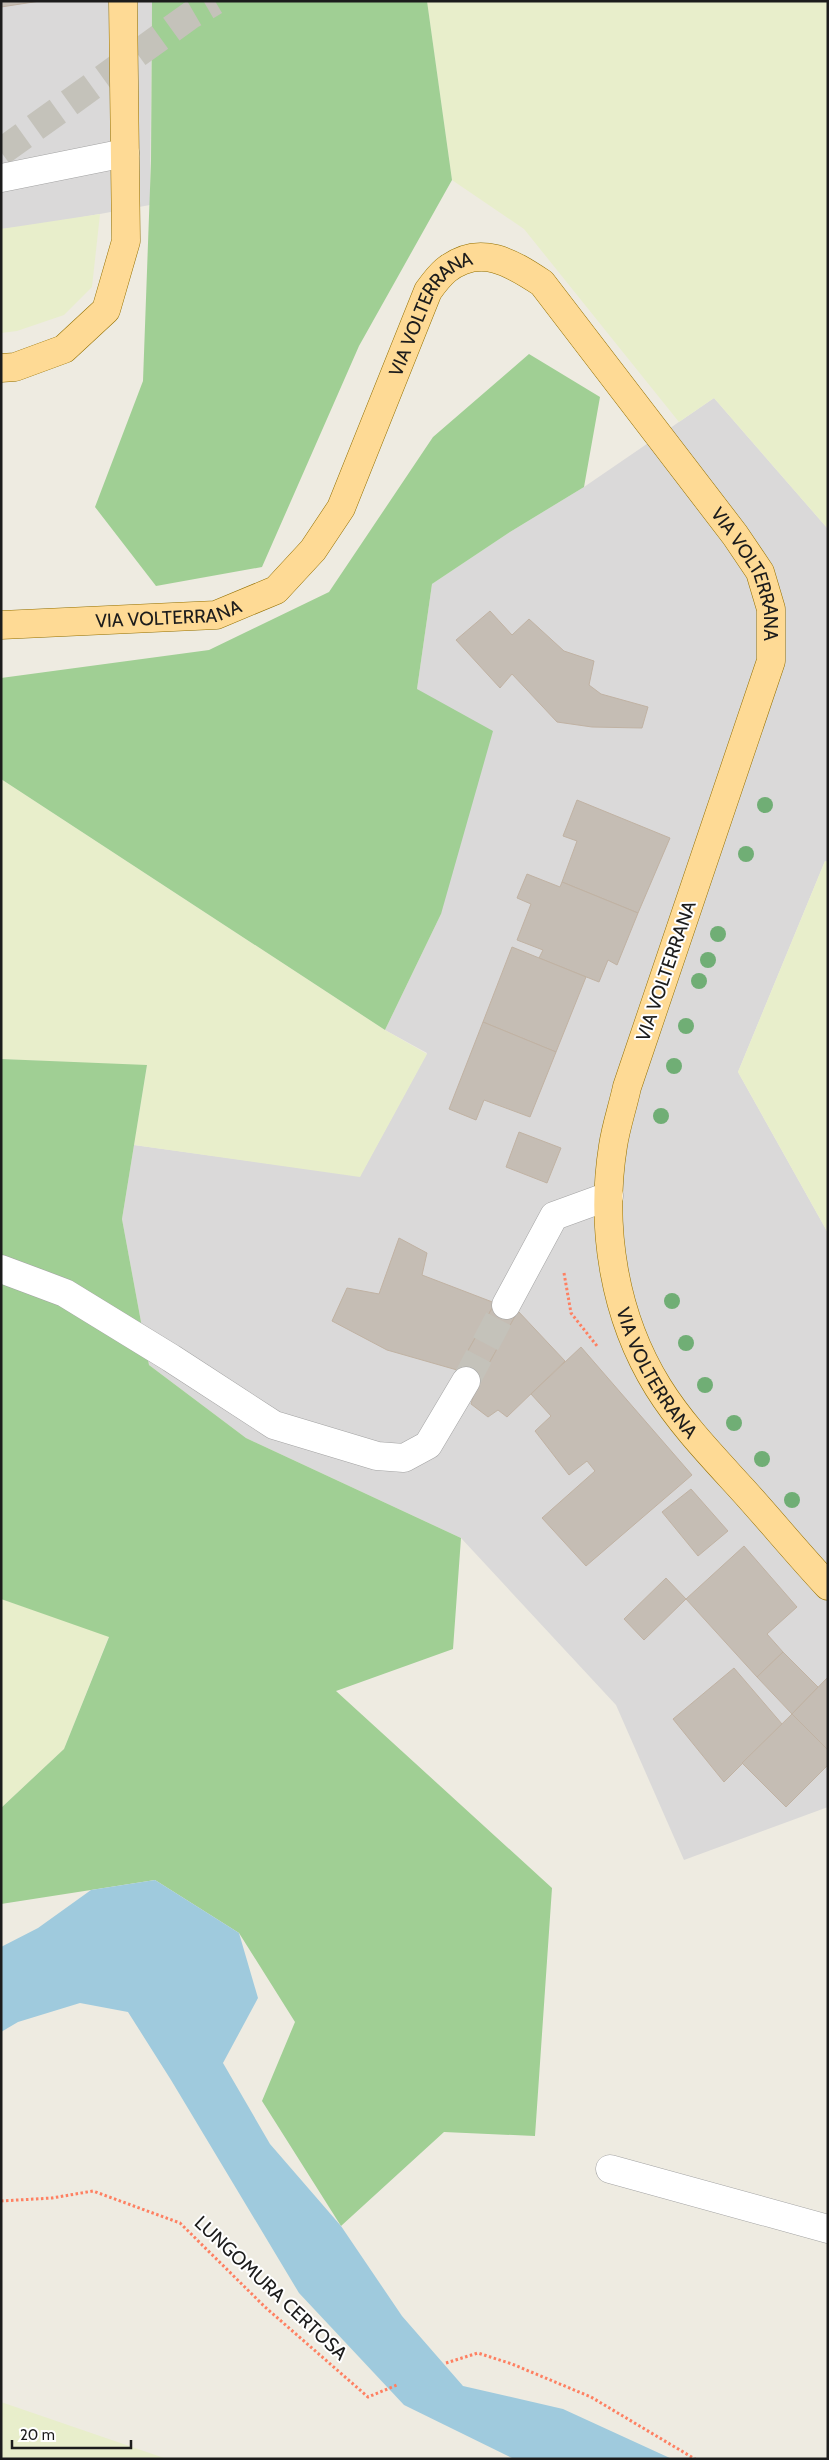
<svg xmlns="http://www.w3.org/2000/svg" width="829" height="2460" font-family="Cabin,sans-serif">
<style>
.residential{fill:#dad9d9}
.farmland{fill:#e8eecb}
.forest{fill:#a0cf94}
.water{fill:#9fcadd}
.building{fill:#c5bdb4;stroke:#c0b2a3}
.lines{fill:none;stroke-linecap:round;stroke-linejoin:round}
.minor-tunnel{stroke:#c4c2ba;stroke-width:28;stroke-dasharray:28 14;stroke-linecap:butt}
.major-tunnel{stroke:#c4c2ba;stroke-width:28;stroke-dasharray:28 14;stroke-linecap:butt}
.minor-casing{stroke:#a3a3a3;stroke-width:29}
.major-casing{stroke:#947000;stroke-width:29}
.path{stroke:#fe8062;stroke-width:3;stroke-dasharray:2.5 2.5;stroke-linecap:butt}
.minor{stroke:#fff;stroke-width:28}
.major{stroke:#feda95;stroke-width:28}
.tree{fill:#70ae75}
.labels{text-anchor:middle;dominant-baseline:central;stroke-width:4;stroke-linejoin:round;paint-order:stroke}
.street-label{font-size:19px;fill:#1c1c1c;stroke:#fff}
</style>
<rect width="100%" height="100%" fill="#eeebe1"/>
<!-- residential -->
<g class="residential">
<path d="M1,1H152L150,205L38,225L1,229Z"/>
<path d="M714,398L828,529V862L825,861L738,1072L828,1233V1807L684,1860L616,1705L461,1538L246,1438L149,1365L122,1219L134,1145L360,1176L427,1053L385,1030L441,914L417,689L432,584L510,532L584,487Z"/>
</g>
<!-- farmland -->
<g class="farmland">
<path d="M427,1H828V529L714,398L679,422L524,229L452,180Z"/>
<path d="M100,214L92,287L64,315L17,331L1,333V229Z"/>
<path d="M1,779L385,1030L427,1054L360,1177L134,1145L147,1066L1,1059Z"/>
<path d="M825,861L828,862V1233L738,1072Z"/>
<path d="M1,1599L109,1636L64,1749L1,1808Z"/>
<path d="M1,2402L167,2459H1Z"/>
</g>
<!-- forest -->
<g class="forest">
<path d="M152,1H427L452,180L359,346L262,567L156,586L95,507L143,381L151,161Z"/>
<path d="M529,354L600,397L584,487L510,532L432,584L417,689L493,731L441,914L385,1030L1,779V678L209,650L329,592L433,437Z"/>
<path d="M1,1059L147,1065L122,1219L149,1365L246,1438L461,1538L453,1649L336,1691L552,1888L535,2136L444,2132L341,2226L262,2101L295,2022L239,1933L155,1880L1,1904V1808L64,1749L109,1637L1,1599Z"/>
</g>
<!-- water -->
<path class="water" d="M155,1880L239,1933L258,1998L223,2063L270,2144L341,2226L402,2316L463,2386L563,2409L672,2459H514L404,2405L299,2293L171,2080L128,2012L80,2003L18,2022L1,2032V1947L38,1928L91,1890Z"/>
<!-- building -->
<g class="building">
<path d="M1,1H40L1,7Z"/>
<path d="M490,611L512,635L529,619L564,651L594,661L589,685L601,694L648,707L642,728L592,727L557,722L512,674L500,688L456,640Z"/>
<path d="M577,800L670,838L638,913L562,882L577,841L563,836Z"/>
<path d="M527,874L560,887L562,882L638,913L617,965L608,960L599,982L539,958L543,950L517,940L531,904L517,898Z"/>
<path d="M512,947L586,977L556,1052L483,1022Z"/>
<path d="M483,1022L556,1052L530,1117L484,1100L476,1120L449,1109Z"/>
<path d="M519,1132L561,1148L547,1183L506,1167Z"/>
<path d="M399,1238L427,1253L422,1275L495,1303L457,1370L387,1350L332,1321L347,1288L379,1294Z"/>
<path d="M495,1303L518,1311L476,1387L457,1370Z"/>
<path d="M518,1311L565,1361L507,1417L498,1410L488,1417L471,1404L476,1387Z"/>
<path d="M581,1347L692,1475L586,1566L542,1518L595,1471L587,1461L569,1475L535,1431L551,1416L531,1394Z"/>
<path d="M691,1489L728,1531L698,1556L662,1512Z"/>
<path d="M744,1546L797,1607L767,1634L783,1652L757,1677L686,1599Z"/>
<path d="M666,1578L686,1599L644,1640L624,1619Z"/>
<path d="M783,1652L818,1687L792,1714L757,1677Z"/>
<path d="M734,1668L782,1724L724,1782L673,1719Z"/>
<path d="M828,1677V1750L792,1714Z"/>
<path d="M792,1714L828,1750V1765L786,1807L742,1763Z"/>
</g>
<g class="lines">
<!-- minor-tunnel -->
<path class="minor-tunnel" d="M466,1381L506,1305"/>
<!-- major-tunnel -->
<path class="major-tunnel" d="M1,152L191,15L215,1"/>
<defs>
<g id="minor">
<path d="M1,178L125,153"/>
<path d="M1,1269L65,1293L171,1358L274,1425L377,1456L404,1458L428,1445L466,1381"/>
<path d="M506,1305L554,1216L609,1196"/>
<path d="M610,2169L828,2229"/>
</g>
<g id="major">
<path d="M1,368L15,367L64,349L106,310L126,241L123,1"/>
<path id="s1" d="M1,625L216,615L276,590L313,550L341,508L428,291C433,284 439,276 446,270C480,243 512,263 542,283L735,535L760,572L771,609V661L627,1087C623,1106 616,1126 613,1146C600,1228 614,1316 658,1387C681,1424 712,1456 742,1489C771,1521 798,1554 828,1586"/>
</g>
</defs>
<!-- minor casing -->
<use href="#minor" class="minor-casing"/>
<!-- major casing -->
<use href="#major" class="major-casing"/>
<!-- path -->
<g class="path">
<path d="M564,1273L571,1313L597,1346"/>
<path d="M1,2201L52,2198L93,2191L180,2223L265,2307L368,2397L397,2385"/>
<path d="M446,2363L478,2353L512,2364L591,2397L695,2459"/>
</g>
<!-- minor -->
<use href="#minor" class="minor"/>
<!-- major -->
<use href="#major" class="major"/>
</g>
<!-- trees -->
<g class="tree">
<circle cx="765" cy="805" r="8"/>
<circle cx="746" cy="854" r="8"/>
<circle cx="718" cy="934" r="8"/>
<circle cx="708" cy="960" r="8"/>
<circle cx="699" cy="981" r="8"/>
<circle cx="686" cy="1026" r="8"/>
<circle cx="674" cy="1066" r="8"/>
<circle cx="661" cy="1116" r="8"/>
<circle cx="672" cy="1301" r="8"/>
<circle cx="686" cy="1343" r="8"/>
<circle cx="705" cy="1385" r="8"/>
<circle cx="734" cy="1423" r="8"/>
<circle cx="762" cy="1459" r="8"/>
<circle cx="792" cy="1500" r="8"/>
</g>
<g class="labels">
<!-- street labels -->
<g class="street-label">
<text stroke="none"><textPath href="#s1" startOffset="602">VIA VOLTERRANA</textPath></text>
<text stroke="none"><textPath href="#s1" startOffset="1111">VIA VOLTERRANA</textPath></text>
<text stroke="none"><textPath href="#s1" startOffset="168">VIA VOLTERRANA</textPath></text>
<text transform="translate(666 971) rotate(-71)">VIA VOLTERRANA</text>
<text stroke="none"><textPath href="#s1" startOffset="1952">VIA VOLTERRANA</textPath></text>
<text transform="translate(271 2288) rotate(43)">LUNGOMURA CERTOSA</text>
</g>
</g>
<!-- border -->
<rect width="829" height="2460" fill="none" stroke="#1c1c1c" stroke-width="5"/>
<!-- scale -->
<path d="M12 2440v8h119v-8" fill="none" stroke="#1c1c1c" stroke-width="2.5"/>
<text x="20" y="2440" font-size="15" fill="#1c1c1c" stroke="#ffffff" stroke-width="4" paint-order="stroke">20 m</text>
</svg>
